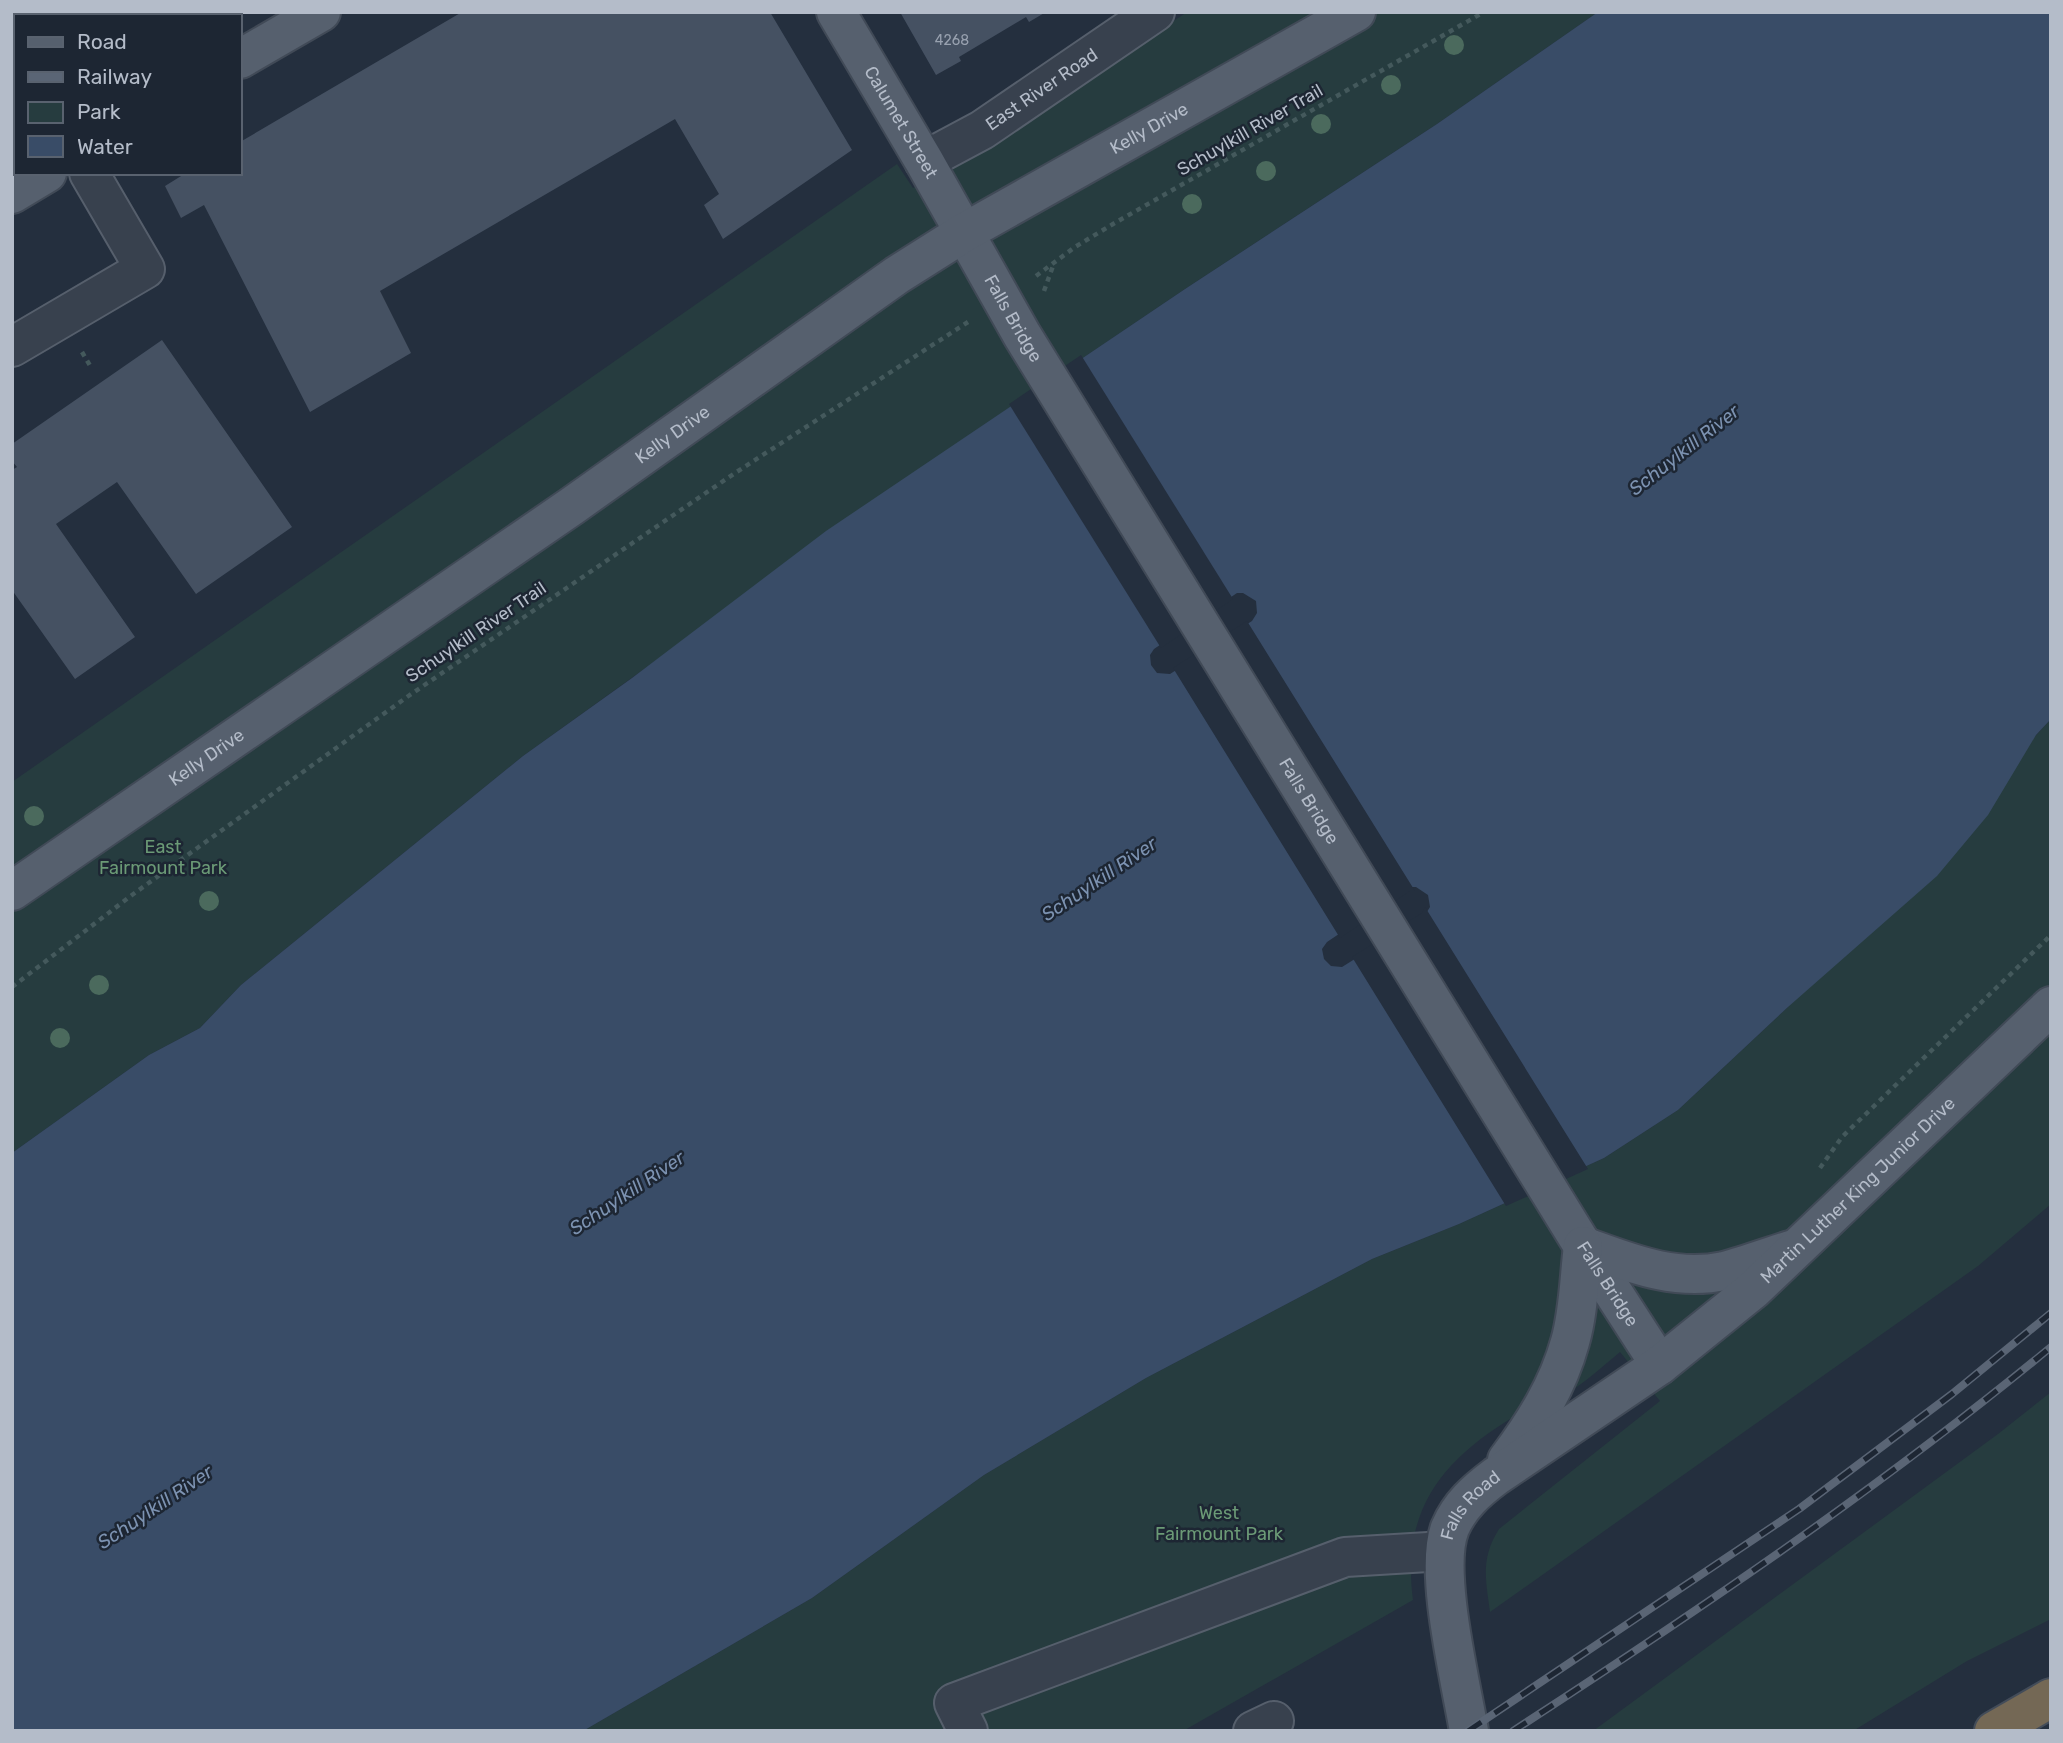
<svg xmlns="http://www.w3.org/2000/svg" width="2063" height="1743" font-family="Rubik,sans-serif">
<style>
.green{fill:#263c3f}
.water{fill:#394c67;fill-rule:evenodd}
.pier{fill:#242f3e}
.building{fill:#455162}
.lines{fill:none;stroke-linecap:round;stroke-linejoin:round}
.minor-casing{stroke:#565f6c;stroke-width:42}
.major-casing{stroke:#414a57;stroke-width:42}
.highway-casing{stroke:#434c59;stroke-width:42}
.path{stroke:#44595c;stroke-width:4.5;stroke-dasharray:5 5;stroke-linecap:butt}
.minor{stroke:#38414e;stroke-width:38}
.major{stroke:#56606e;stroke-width:38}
.highway{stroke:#746855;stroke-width:38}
.rail-casing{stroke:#5a6575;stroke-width:8}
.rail{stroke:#1d2633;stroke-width:5;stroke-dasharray:16;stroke-linecap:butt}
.tree{fill:#4b6a5d}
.labels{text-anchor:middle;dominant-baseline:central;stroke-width:5;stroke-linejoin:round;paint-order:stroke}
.number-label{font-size:14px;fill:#98a1af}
.street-label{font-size:18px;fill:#b4bcc9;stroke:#1d2633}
.park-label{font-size:18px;fill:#6b9a76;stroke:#1d2633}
.water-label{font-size:19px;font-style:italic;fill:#7c92b1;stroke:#1d2633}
</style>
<rect width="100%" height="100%" fill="#242f3e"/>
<!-- green -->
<g class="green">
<path d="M1187,12H1598L1437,124L1185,289L975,431L523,756L241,985L200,1028L149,1055L12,1153V782L897,164L913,188L970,158Z"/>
<path d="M2051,719V1204L1978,1266L1490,1612C1486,1580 1480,1559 1499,1529L1660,1401L1620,1352C1603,1366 1584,1384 1565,1394C1549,1403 1531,1407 1515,1416C1442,1460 1401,1510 1413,1600L1183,1731H583L812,1598L984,1475L1146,1378L1372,1259L1459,1224L1604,1158L1678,1110L1788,1007Z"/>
<path d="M2051,1392V1619L1967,1661L1853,1731H1593L1998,1434Z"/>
</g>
<!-- water -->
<path class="water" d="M1598,12H2051V719L2036,735L1988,815L1937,876L1788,1007L1678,1110L1604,1158L1459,1224L1372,1259L1146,1378L984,1475L812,1598L583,1731H12V1153L149,1055L200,1028L241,985L523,756L632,678L826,531L1185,289L1437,124ZM1237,593H1243L1256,601L1257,613L1252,621L1170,674L1157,673L1151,665L1150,655L1154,649ZM1409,887H1416L1428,895L1430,907L1425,915L1342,967L1331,966L1324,959L1322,949L1327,942Z"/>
<!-- pier -->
<g class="pier">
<path d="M1081,355L1233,599L1161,648L1009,404Z"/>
<path d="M1247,621L1415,891H1410L1340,938L1173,668Z"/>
<path d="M1425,907L1588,1169L1506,1206L1352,957L1422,913Z"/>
</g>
<!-- building -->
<g class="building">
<path d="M462,12H770L852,150L723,239L704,205L719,194L675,119L380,291L411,353L310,412L204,205L181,218L165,186L186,173H240V142Z"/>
<path d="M900,12H1046L1029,22L1026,17L959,57L961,61L936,75Z"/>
<path d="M162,340L292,527L196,594L117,482L56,524L135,637L75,679L12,590V470L17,467L12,461V444Z"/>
</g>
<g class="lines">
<defs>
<g id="minor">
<path d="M59,12L61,16"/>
<path d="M12,77L16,83"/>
<path id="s1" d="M924,161L982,130L1155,12"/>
<path d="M12,347L145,269L89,173"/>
<path d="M968,1731L954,1703L1345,1557L1445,1551"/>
<path d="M1253,1731L1274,1721"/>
</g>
<g id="major">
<path id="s2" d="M836,12L924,161L1022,335L1578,1238L1660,1365"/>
<path d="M240,59L321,12"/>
<path d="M12,194L47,173"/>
<path id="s3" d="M12,891L572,506L897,275L965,232L1356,12"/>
<path d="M1583,1246C1628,1262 1674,1282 1724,1271C1746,1265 1768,1257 1790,1250"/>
<path d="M1507,1460C1534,1424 1558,1386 1570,1342C1579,1311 1579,1277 1583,1246"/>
<path id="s4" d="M1469,1731C1461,1683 1433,1570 1450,1528C1460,1505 1476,1491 1496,1476L1660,1365L1753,1290L2051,1006"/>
</g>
<path id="highway" d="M1994,1731L2051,1698"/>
</defs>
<!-- minor casing -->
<use href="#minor" class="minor-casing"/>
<!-- major casing -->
<use href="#major" class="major-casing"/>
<!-- highway casing -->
<use href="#highway" class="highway-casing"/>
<!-- path -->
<g class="path">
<path d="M169,12L171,16"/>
<path d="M1036,276L1075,247L1113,224L1484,12"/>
<path d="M1044,291L1053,266"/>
<path d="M82,352L92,369"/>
<path d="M12,987L132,895L407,697L735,473L968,322"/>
<path d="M1820,1168L1842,1137L2051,935"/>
</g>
<!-- minor -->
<use href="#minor" class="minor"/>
<!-- major -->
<use href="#major" class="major"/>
<!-- highway -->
<use href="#highway" class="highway"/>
<defs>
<g id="rail">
<path d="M1468,1731L1799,1509L1952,1394L2051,1313"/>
<path d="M1513,1731C1698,1611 1881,1487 2051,1347"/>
</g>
</defs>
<!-- rail casing -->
<use href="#rail" class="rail-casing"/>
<!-- rail -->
<use href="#rail" class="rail"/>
</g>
<!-- trees -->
<g class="tree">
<circle cx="1454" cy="45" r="10"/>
<circle cx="1391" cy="85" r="10"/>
<circle cx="1321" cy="124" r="10"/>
<circle cx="1266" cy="171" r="10"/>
<circle cx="1192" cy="204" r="10"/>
<circle cx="34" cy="816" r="10"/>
<circle cx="209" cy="901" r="10"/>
<circle cx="99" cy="985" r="10"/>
<circle cx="60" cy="1038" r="10"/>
</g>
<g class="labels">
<!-- number labels -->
<g class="number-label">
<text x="952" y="40">4268</text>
</g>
<!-- street labels -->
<g class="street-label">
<text stroke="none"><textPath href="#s1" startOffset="138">East River Road</textPath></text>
<text stroke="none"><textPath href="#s2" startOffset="128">Calumet Street</textPath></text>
<text stroke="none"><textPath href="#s3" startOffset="1370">Kelly Drive</textPath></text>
<text transform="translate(1250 130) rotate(-30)">Schuylkill River Trail</text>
<text stroke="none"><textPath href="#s2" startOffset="354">Falls Bridge</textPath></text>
<text stroke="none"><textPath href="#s3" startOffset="803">Kelly Drive</textPath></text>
<text transform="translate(476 632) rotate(-34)">Schuylkill River Trail</text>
<text stroke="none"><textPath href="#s3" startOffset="236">Kelly Drive</textPath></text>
<text stroke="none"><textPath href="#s2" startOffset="920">Falls Bridge</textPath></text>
<text stroke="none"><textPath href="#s4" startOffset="738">Martin Luther King Junior Drive</textPath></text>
<text stroke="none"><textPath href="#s2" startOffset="1488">Falls Bridge</textPath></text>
<text stroke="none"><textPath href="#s4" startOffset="236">Falls Road</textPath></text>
</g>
<!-- park labels -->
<g class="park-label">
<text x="163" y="847">East<tspan x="163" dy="21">Fairmount Park</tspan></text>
<text x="1219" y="1513">West<tspan x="1219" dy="21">Fairmount Park</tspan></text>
</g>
<!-- water labels -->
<g class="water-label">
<text transform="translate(1684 450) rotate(-38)">Schuylkill River</text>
<text transform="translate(1099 879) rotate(-34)">Schuylkill River</text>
<text transform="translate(627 1193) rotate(-34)">Schuylkill River</text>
<text transform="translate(155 1507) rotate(-34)">Schuylkill River</text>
</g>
</g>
<!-- border -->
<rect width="2063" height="1743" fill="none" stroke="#b4bcc9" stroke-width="28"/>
<!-- legend -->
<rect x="14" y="14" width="228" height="161" fill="#1d2633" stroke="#59626f" stroke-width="2"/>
<rect x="28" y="37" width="35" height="10" fill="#56606e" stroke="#59626f" stroke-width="2"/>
<text x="77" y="49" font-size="21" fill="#b4bcc9">Road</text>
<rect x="28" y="72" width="35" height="10" fill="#5a6575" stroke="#59626f" stroke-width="2"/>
<text x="77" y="84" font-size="21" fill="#b4bcc9">Railway</text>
<rect x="28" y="102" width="35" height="21" fill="#263c3f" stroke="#59626f" stroke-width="2"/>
<text x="77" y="119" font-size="21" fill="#b4bcc9">Park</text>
<rect x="28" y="136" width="35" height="21" fill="#394c67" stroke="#59626f" stroke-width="2"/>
<text x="77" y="154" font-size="21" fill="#b4bcc9">Water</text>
</svg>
